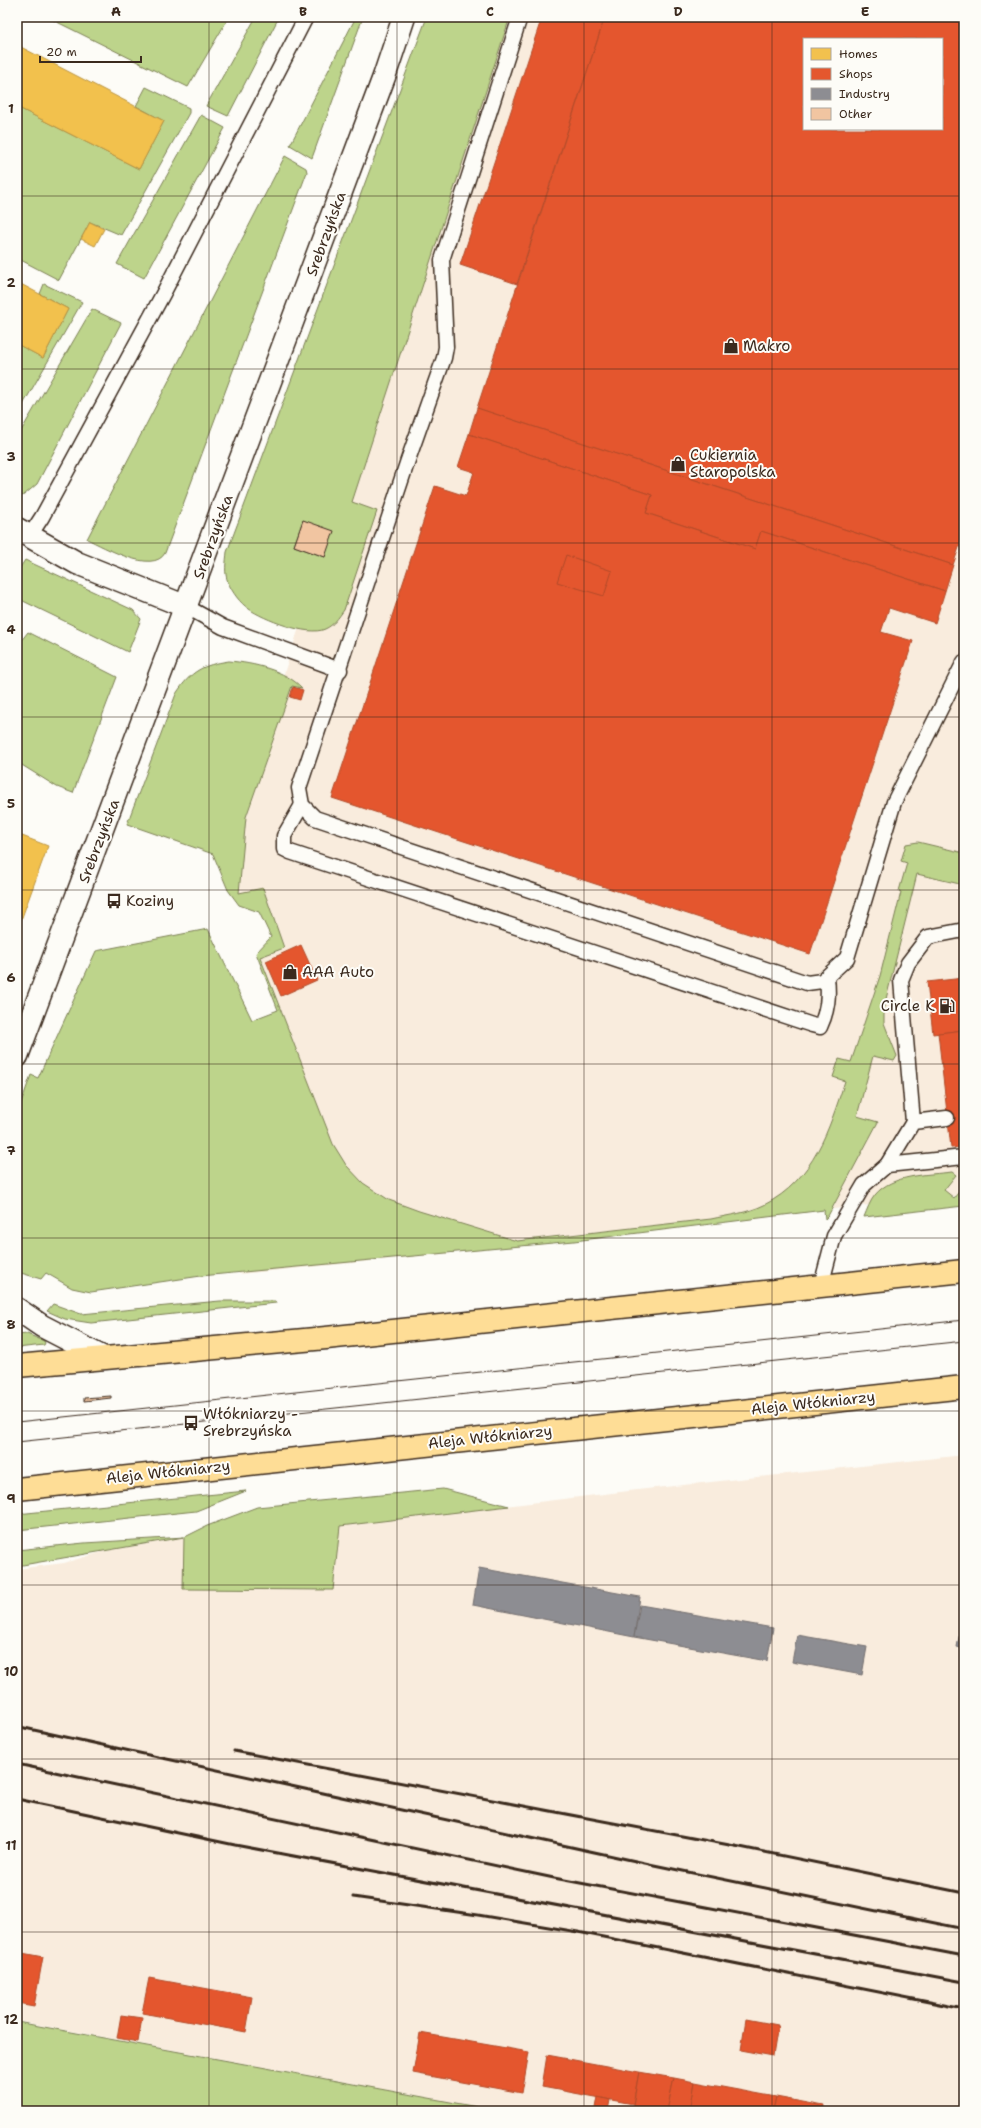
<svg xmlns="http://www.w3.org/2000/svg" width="981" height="2128" font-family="'Shantell Sans',sans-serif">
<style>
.built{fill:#f9ecdd;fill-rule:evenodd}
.green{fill:#bdd48b;stroke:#7c7f54;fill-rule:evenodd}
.homes{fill:#f2c14e;stroke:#bb9440}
.shops{fill:#e4572e;stroke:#b14a29;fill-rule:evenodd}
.industry{fill:#8d8d92;stroke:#746f6f}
.building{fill:#f1c5a1;stroke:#3b2a1e}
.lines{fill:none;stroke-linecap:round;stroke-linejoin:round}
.service-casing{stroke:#3b2a1e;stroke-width:17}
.minor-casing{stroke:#3b2a1e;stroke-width:25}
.secondary-casing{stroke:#3b2a1e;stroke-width:25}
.primary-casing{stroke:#3b2a1e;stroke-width:25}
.service{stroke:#fdfcf7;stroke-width:14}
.minor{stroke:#fdfcf7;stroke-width:22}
.secondary{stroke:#fdfcf7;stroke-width:22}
.primary{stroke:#fedd96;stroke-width:22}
.tram{stroke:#3b2a1e;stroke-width:1}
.rail{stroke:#3b2a1e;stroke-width:3}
.grid{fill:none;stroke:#3b2a1e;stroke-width:1;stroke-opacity:0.55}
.labels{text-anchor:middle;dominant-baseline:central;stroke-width:4;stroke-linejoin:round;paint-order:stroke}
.street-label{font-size:15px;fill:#3b2a1e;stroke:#fdfcf7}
.poi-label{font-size:15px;fill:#3b2a1e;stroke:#fdfcf7;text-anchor:start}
.neatline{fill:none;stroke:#3b2a1e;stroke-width:1.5}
.grid-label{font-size:13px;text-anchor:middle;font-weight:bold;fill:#3b2a1e}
</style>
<rect width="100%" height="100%" fill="#fdfcf7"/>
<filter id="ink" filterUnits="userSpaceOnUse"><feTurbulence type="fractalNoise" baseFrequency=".025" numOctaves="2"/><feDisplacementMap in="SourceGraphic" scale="8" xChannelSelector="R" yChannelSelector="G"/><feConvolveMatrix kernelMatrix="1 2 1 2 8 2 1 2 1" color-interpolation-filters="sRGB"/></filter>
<g filter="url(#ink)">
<!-- built -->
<g class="built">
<path d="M499,17H964V1195L824,1210L574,1241L239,1274L278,1010L256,953L271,937L259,912L239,905L228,890L254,702L273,707ZM804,39H942V129H804Z"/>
<path d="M964,1455V2111H499L17,2021V1569L64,1563L105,1551L185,1537L183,1589L333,1590L339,1526L637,1490Z"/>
</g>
<!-- green -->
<g class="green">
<path d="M47,17H229L188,87Z"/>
<path d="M256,17H279L228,116L206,106Z"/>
<path d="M356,17H363L312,158L290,145Z"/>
<path d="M427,17H510L352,502L377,511L344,610C338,618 334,625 325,629C308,637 263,619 249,609C240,603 232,592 228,582C224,573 226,562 227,552ZM303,520L325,557L294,546Z"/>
<path d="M146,87L189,108V113L121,235L90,222L59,280L17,258V107L139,169L164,121L136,106Z"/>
<path d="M201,115L225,128L144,278L117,264Z"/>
<path d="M285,156L306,168L307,172L165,553C153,575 104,547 87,539Z"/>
<path d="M44,284L82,302L17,415V344L43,358L68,309L40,294Z"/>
<path d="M92,309L121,323L37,484L24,495L17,498V438Z"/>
<path d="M25,560L133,610L141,619L128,652L17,598V572Z"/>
<path d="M28,632L117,677L73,793L57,787L17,762V646Z"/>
<path d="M229,661C253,663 285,670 302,688L292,686L246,817L239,893L263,888L284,948L260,957L333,1144L346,1165L363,1183L389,1200L419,1211L517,1241L711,1219C729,1215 748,1213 764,1205C814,1180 829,1129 845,1081L833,1077L839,1059L851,1062L880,976L901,892L899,891L907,863L901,861L906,844L918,842L964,853V885L917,874L884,1007V1023L897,1056L894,1061L873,1056L857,1116L878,1122L828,1216L825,1219L824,1210L574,1241L201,1276L91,1292L72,1288L46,1273L41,1279L21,1273L17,1275V1114L31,1075L38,1078L96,951L208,929L252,1020L278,1010L256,953L271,937L259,912L239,905L228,890L213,854L127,824L176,694C191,671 202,665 229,661Z"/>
<path d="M952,1172L956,1175L944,1190L954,1198L962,1188L964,1189V1206L864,1217C867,1210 870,1201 875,1195C892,1174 928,1175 952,1172Z"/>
<path d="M220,1301H275L276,1303L91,1323L65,1319L47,1311L53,1304L81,1314Z"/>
<path d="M27,1334L44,1341L45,1343L44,1345L17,1348V1335Z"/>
<path d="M443,1489L509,1506L340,1526L333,1590L183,1589L184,1537L17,1566V1550L84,1543L185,1537L207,1526L257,1507Z"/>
<path d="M246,1491L196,1511L17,1530V1514Z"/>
<path d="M17,2022L499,2111H17Z"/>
</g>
<!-- homes -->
<g class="homes">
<path d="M17,45L164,121L139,169L17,107Z"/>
<path d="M90,222L104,229L95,246L81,239Z"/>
<path d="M17,282L68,309L43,358L17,344Z"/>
<path d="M17,834L48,846L17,931Z"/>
</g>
<!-- shops -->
<g class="shops">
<path d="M542,17H605L517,284L460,265Z"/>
<path d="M605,17H964V533L953,565L477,408ZM804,39H942V129H804Z"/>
<path d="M477,408L953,565L945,591L761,531L755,549L646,513L652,495L469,434Z"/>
<path d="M469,434L652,495L646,513L755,549L761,531L945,591L935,623L889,608L881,632L913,641L810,954L332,798L435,486L466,496L474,472L458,467Z"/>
<path d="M566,555L612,571L604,596L557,582Z"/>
<path d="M293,687L303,690L300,700L290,697Z"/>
<path d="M301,945L317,980L281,996L266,961Z"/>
<path d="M964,978V1030L933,1034L927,982Z"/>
<path d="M964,1030V1147L951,1148L938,1033Z"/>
<path d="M17,1952L43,1957L34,2006L17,2003Z"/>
<path d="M149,1978L252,1997L246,2032L142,2013Z"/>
<path d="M121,2015L142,2018L138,2042L117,2038Z"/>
<path d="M746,2019L778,2025L773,2056L741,2050Z"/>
<path d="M420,2033L529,2052L522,2093L413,2073Z"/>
<path d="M547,2055L639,2072L633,2104L542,2087Z"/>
<path d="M639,2072L674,2078L667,2111H632Z"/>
<path d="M674,2078L695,2082L690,2111H667Z"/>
<path d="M695,2082L776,2097L773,2111H690Z"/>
<path d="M598,2097L610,2100L608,2111L596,2108Z"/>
<path d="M776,2097L824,2106L823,2111H773Z"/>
</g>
<!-- industry -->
<g class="industry">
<path d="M479,1568L640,1597L634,1637L473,1605Z"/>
<path d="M640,1605L773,1628L767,1661L634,1637Z"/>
<path d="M963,1617H964V1649L957,1647Z"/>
<path d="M797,1635L867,1647L862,1675L792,1662Z"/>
</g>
<!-- building -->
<g class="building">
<path d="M303,520L334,531L325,557L294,546Z"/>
<path d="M111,1396V1398L84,1401V1398Z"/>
</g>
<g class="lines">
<defs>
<g id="service">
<path d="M520,17L442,260L446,347L444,358L408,460L299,788L302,805L315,818L807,983L822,981L847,958L894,802L964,662"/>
<path d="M29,537L42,517L163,294L306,17"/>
<path d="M187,607L223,627L340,670"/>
<path d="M302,805L284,836V849L290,852L812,1025L820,1027C828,1010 829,996 827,977"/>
<path d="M913,1122L901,980L908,963L928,937L964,930"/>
<path d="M887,1165L913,1122L947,1118"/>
<path d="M821,1286L834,1236L864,1185L887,1165L964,1157"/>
</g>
<path id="minor" d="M17,529L77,563L187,607"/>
<g id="secondary">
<path d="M17,1056L384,77L404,17"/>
<path d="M17,1309L42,1326L102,1357"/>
</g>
<g id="primary">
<path d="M17,1366L326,1338L964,1271"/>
<path d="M17,1489L964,1387"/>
</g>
</defs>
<!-- service casing -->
<use href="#service" class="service-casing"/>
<!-- minor casing -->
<use href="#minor" class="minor-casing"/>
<!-- secondary casing -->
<use href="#secondary" class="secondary-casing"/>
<!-- primary casing -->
<use href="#primary" class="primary-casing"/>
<!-- service -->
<use href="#service" class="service"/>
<!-- minor -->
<use href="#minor" class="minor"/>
<!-- secondary -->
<use href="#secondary" class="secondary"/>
<!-- primary -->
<use href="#primary" class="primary"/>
<!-- tram -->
<g class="tram">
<path d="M17,1422L964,1320"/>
<path d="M17,1442L964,1341"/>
</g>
<!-- rail -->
<g class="rail">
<path d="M20,1727L654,1865L964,1929"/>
<path d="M234,1751L740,1847L964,1893"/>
<path d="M17,1764L554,1878L964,1956"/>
<path d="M17,1799L235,1845L964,1982"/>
<path d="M353,1897L478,1915L578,1932L964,2009"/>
</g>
</g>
</g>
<!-- grid -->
<path class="grid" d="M209,17V2111M397,17V2111M584,17V2111M772,17V2111M17,196H964M17,369H964M17,543H964M17,717H964M17,890H964M17,1064H964M17,1238H964M17,1411H964M17,1585H964M17,1759H964M17,1932H964"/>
<!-- icons -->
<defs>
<symbol id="shop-bare" viewBox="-9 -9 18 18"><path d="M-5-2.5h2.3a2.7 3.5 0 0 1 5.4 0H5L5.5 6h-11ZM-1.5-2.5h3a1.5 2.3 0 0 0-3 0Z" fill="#3b2a1e" stroke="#fdfcf7" stroke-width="2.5" paint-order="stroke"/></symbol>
<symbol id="bus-bare" viewBox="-9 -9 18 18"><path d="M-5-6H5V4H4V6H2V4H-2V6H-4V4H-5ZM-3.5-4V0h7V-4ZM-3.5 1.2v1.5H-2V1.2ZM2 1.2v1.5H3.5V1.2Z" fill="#3b2a1e" stroke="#fdfcf7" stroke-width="2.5" paint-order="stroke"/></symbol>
<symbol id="fuel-bare" viewBox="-9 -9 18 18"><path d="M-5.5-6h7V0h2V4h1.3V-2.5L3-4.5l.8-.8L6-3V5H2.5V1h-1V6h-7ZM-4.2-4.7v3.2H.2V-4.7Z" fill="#3b2a1e" stroke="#fdfcf7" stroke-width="2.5" paint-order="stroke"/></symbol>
</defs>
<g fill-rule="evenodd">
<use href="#shop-bare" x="720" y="335" width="22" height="22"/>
<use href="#shop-bare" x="667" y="453" width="22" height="22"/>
<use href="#bus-bare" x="103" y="890" width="22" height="22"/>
<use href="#shop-bare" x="279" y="961" width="22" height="22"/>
<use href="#fuel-bare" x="936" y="995" width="22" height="22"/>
<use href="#bus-bare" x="180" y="1412" width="22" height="22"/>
</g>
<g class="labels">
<!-- street labels -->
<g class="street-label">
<text transform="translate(326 234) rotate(-70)">Srebrzyńska</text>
<text transform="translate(213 537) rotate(-70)">Srebrzyńska</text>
<text transform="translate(99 841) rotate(-69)">Srebrzyńska</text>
<text transform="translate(813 1403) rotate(-6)">Aleja Włókniarzy</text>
<text transform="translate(490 1437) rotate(-6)">Aleja Włókniarzy</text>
<text transform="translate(168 1472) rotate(-6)">Aleja Włókniarzy</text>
</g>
<!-- poi labels -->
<g class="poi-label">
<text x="743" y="346">Makro</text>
<text x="690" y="455">Cukiernia<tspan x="690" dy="17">Staropolska</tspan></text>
<text x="126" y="901">Koziny</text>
<text x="302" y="972">AAA Auto</text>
<text x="935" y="1006" text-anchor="end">Circle K</text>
<text x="203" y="1414">Włókniarzy -<tspan x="203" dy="17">Srebrzyńska</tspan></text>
</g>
</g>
<!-- margin -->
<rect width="981" height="2128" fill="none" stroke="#fdfcf7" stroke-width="44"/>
<!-- legend -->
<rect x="803" y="38" width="140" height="92" fill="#fdfcf7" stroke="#afa8a0"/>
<rect x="811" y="48" width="20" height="12" fill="#f2c14e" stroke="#afa8a0"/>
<text x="839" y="58" font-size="12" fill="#3b2a1e">Homes</text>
<rect x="811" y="68" width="20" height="12" fill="#e4572e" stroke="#afa8a0"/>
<text x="839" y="78" font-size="12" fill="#3b2a1e">Shops</text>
<rect x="811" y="88" width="20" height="12" fill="#8d8d92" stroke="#afa8a0"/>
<text x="839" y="98" font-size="12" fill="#3b2a1e">Industry</text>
<rect x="811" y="108" width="20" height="12" fill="#f1c5a1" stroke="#afa8a0"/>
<text x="839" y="118" font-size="12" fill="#3b2a1e">Other</text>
<!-- scale -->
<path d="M40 56v6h101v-6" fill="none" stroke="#3b2a1e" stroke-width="2"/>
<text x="46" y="56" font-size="12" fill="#3b2a1e" stroke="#fdfcf7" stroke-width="3" paint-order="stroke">20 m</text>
<rect x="22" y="22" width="937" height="2084" class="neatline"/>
<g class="grid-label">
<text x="116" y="16">A</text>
<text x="303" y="16">B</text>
<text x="490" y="16">C</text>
<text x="678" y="16">D</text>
<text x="865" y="16">E</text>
<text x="11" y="113">1</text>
<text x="11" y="287">2</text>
<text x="11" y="461">3</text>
<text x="11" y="634">4</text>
<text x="11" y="808">5</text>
<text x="11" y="982">6</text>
<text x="11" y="1155">7</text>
<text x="11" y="1329">8</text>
<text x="11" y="1503">9</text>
<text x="11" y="1676">10</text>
<text x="11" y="1850">11</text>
<text x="11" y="2024">12</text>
</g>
</svg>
